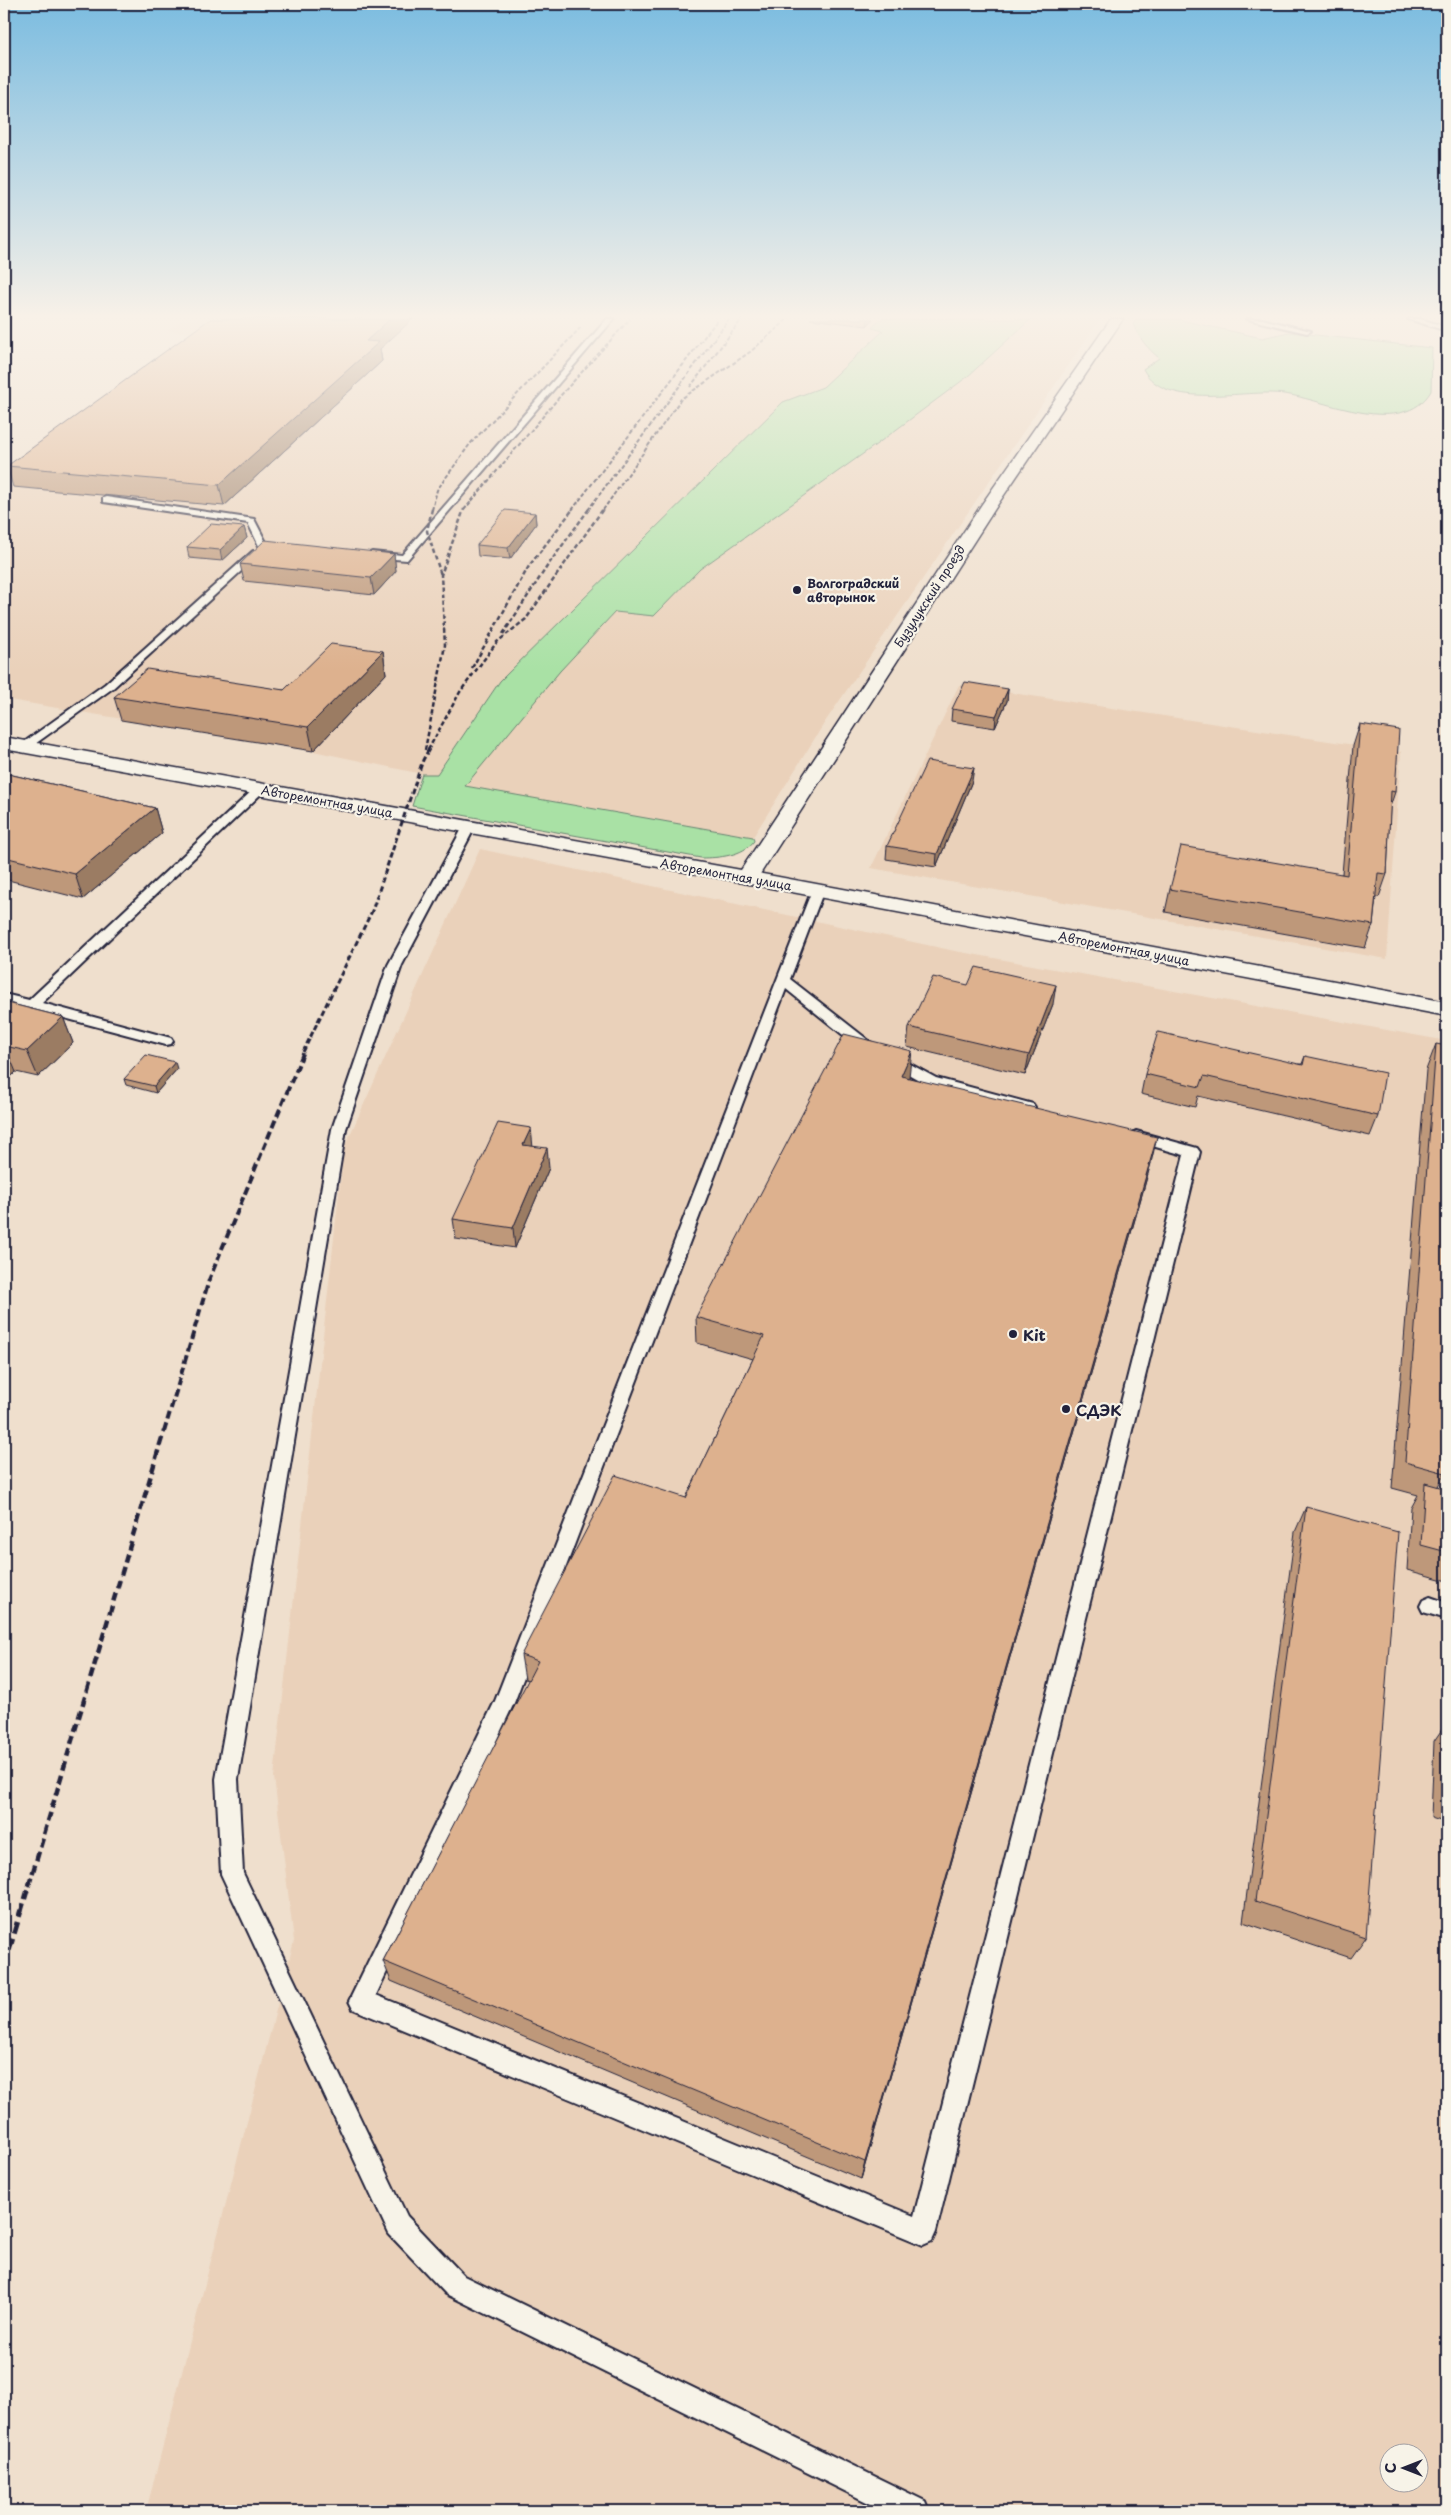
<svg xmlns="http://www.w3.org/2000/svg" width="1451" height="2515" font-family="'Playpen Sans',sans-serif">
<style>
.built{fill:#ead1ba;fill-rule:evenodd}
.green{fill:#a9e1a5;stroke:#668270}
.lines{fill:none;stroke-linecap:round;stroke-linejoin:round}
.lane-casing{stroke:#22223b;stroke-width:4}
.street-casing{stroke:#22223b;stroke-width:3}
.secondary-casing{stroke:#22223b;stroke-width:3}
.path{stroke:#22223b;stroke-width:1;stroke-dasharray:0.5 2;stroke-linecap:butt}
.lane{fill:#f7f3e8;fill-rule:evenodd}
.street{fill:#f7f3e8;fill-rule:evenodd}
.secondary{fill:#f7f3e8;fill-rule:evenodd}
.rail-far5{stroke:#22223b;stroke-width:2;stroke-dasharray:4 2;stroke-linecap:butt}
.rail-far4{stroke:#22223b;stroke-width:2.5;stroke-dasharray:4.5 2.5;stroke-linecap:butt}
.rail-far3{stroke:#22223b;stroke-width:3;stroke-dasharray:5.5 3;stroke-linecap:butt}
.rail-far2{stroke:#22223b;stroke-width:4;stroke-dasharray:8 4;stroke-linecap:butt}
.rail-far1{stroke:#22223b;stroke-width:4.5;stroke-dasharray:9 4.5;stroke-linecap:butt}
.rail{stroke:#22223b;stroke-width:5.5;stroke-dasharray:12 5.5;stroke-linecap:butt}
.wall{fill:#be987a;stroke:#22223b}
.shaded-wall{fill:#9b7c63;stroke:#22223b}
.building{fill:#ddb18e;stroke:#22223b}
.poi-dot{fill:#22223b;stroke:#f7f3e8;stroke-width:2}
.labels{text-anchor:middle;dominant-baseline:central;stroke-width:4.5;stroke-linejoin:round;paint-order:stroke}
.far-poi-label{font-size:12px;font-weight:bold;fill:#22223b;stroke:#f7f3e8;text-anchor:start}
.far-street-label{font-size:12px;fill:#22223b;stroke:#f7f3e8}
.poi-label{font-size:15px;font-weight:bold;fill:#22223b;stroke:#f7f3e8;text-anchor:start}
</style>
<rect width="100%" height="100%" fill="#efdfcd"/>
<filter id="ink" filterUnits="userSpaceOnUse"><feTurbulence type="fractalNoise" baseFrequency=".02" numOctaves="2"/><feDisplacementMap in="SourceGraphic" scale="10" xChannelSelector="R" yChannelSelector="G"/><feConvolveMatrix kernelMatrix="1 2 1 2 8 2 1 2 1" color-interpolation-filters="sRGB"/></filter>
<g filter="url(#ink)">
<!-- built -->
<g class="built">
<path d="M183,319H880L872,328L883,330L823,387L783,402L500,681L437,774H422L313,751L4,699V485H15L217,335L167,331Z"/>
<path d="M1031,319H1100L825,722L753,837L464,786L560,671L615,612L654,616L700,569L877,444L967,377Z"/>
<path d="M959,685L1401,752L1387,959L871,868Z"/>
<path d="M480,849L955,951L1447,1041V2511H146L294,1941L274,1777L344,1148ZM1388,2452H1418V2482H1388Z"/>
</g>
<!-- green -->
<g class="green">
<path d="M880,319H1031L967,377L877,444L700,569L654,616L615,612L560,671L465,786L753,837L754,841C743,856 718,858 701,858L412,806L422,774H437L500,681L783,402L823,387L883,331L872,328Z"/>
<path d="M1136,319H1176L1262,338L1289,332L1432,348L1431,391C1403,439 1324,399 1284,394C1245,388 1166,412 1143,369L1159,358C1147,348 1139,338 1133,324Z"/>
</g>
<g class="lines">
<defs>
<g id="lane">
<path d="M607,319H614L407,560L369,557L367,555L372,552L402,555Z"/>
<path d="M1247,319H1262L1311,331L1307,333Z"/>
<path d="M1408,319H1420L1447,327V331Z"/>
<path d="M106,497L254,519L268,546L260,548L248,523L103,502V498Z"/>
<path d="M253,551L261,553L113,688L28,749H20V745L105,684Z"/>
<path d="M260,785L264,787V791L42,1003L171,1038L173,1041L171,1044L166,1045L4,1002V994L29,1000L256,787Z"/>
<path d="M469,823L475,827L402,965L346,1129L238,1779L243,1873L407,2216L464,2276L925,2501L929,2511H885L446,2294L389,2234L221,1874L216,1779L332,1129L388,965L463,827Z"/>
<path d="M818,886L824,890L790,979L877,1047L870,1051L853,1043L786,989L514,1703L376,1995L914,2216L1184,1155L1131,1140L1128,1136L1136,1131L1197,1148L1200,1152L936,2232L932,2241L923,2245L353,2009L349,2001L495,1701L812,890Z"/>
<path d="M892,1054L936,1078L1033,1104L1035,1107L1028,1112L926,1084L887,1062L885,1059Z"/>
<path d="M1430,1597L1447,1603V1619L1423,1612L1420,1606L1423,1600Z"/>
</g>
<path id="street" d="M747,871L1447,1002V1016L739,882L736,877L739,872Z"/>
<path id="secondary" d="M1111,319H1123L998,504L755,882L747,883L4,749V737L741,870L982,504Z"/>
</defs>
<!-- lane casing -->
<use href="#lane" class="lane-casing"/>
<!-- street casing -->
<use href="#street" class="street-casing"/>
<!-- secondary casing -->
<use href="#secondary" class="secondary-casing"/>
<!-- path -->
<path class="path" d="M4,330L21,319"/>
<!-- lane -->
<use href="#lane" class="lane"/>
<!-- street -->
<use href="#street" class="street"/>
<!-- secondary -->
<use href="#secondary" class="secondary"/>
<!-- rail-far5 -->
<g class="rail-far5">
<path d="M690,387L742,319"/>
<path d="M432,510L437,490L470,444L582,326"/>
<path d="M464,510L561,395L630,319"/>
<path d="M572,510L718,319"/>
<path d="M588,510L729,319"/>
<path d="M603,510L681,399L750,352L788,319"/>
</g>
<!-- rail-far4 -->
<g class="rail-far4">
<path d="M432,509L427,531L441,575"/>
<path d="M503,634L548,565L589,509"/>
<path d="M472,668L529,566L573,509"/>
<path d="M425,750L445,645L441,575L464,509"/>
<path d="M428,750L460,692L497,642L526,619L603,509"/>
</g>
<!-- rail-far3 -->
<path class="rail-far3" d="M303,1052L372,911L423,760L429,749"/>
<!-- rail-far2 -->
<path class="rail-far2" d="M164,1432L209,1280L304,1051"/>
<!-- rail-far1 -->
<path class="rail-far1" d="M21,1912L164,1431"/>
<!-- rail -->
<path class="rail" d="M4,1967L21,1910"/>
</g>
<!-- wall -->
<g class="wall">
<path d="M810,319H873L867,326Z"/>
<path d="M380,349L382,361L224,506L13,487L7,466Z"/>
<path d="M535,513L536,524L510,559L478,556L477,545Z"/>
<path d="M244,527L247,538L222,561L189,558L187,547Z"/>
<path d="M394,554L396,571L374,595L244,581L240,564Z"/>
<path d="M383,651L386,674L313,751L121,720L114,697L284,690Z"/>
<path d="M1008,689L1007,701L995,728L951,721L952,709Z"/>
<path d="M1360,724L1395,792L1390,807L1387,874L1379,897H1376L1373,925L1365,948L1165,912L1170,889L1342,874L1353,746Z"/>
<path d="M4,773L155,808L162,833L83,899L4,879Z"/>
<path d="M972,781L936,867L886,859L887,846Z"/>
<path d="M4,1002L63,1017L73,1043L38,1077L16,1072L4,1083Z"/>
<path d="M1053,1004L1025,1075L907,1047L909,1027Z"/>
<path d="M1436,1044L1445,1473L1438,1486L1447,1489V1581L1407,1570L1411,1508L1418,1495L1392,1488L1426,1070Z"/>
<path d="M1305,1056L1378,1116L1370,1136L1198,1096L1195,1107L1141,1094L1145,1074L1302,1064Z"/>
<path d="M177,1069L156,1093L126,1085L124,1079Z"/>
<path d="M909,1077V1078L1151,1163L861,2179L391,1981L383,1961L529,1680L525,1679L521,1655L686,1498L753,1359L697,1343L696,1317Z"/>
<path d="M533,1146L549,1168L515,1248L456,1239L453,1219Z"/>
<path d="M1306,1507L1366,1937L1351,1958L1243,1922L1295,1532Z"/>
<path d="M1447,1722V1823L1431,1818L1434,1741Z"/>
</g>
<!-- shaded-wall -->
<g class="shaded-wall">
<path d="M390,319H413L380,349L382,361L224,506L219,485L366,341Z"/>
<path d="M868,319H873L867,326Z"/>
<path d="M535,513L536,524L510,559L508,548Z"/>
<path d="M244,527L247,538L222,561L220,550Z"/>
<path d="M394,554L396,571L374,595L371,578Z"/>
<path d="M383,651L386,674L313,751L308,727Z"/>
<path d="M1008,689L1007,701L995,728L996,716Z"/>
<path d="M974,768L972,781L936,867L937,854Z"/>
<path d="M155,808L162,833L83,899L75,874Z"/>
<path d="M1056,985L1053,1004L1025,1075L1029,1055Z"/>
<path d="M63,1017L73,1043L38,1077L27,1051Z"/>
<path d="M5,1046L16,1072L4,1083V1047Z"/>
<path d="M912,1051L909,1077L898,1102L901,1076Z"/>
<path d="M175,1062L177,1069L156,1093L154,1086Z"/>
<path d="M531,1128L533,1148L523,1145Z"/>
<path d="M1157,1137L1151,1163L861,2179L865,2162Z"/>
<path d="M547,1148L549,1168L515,1248L513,1228Z"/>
</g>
<!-- building -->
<g class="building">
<path d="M210,319H390L366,341L379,342L219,485L7,466Z"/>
<path d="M505,510L535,513L508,548L477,545Z"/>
<path d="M211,524L244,527L220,550L187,547Z"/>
<path d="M265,540L394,554L371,578L240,564Z"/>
<path d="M331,644L383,651L308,727L114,697L147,669L284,690Z"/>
<path d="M965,682L1008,689L996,716L952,709Z"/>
<path d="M1360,724L1399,730L1395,792L1391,791L1387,874L1378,873L1373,925L1170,889L1181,846L1347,875Z"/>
<path d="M927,761L974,768L937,854L887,846Z"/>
<path d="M4,773L155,808L75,874L4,857Z"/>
<path d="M976,967L1056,985L1029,1055L909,1027L933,977L968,985Z"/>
<path d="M4,1002L63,1017L27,1051L5,1046L4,1047Z"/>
<path d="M1158,1032L1303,1065L1305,1056L1385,1073L1378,1116L1204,1076L1200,1087L1145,1074Z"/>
<path d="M844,1034L912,1051L901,1076L1157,1137L865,2162L383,1961L538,1661L521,1655L615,1475L686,1498L764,1336L696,1317Z"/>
<path d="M1436,1044L1447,1046V1436L1445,1473L1405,1462Z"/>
<path d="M146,1055L175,1062L154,1086L124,1079Z"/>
<path d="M498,1123L531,1128L523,1145L547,1148L513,1228L453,1219Z"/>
<path d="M1425,1483L1447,1489V1552L1421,1545Z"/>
<path d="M1306,1507L1398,1532L1366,1937L1255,1901Z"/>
</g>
</g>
<!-- sky -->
<linearGradient id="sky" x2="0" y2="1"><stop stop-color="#7bbce0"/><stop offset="0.47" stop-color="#f8f1e8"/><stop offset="1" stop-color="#f8f1e8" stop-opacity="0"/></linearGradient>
<rect width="1451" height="672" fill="url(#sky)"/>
<!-- markers -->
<g class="poi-dot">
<circle cx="797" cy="590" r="5"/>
<circle cx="1013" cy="1334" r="5"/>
<circle cx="1066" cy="1409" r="5"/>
</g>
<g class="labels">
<!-- far-poi labels -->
<g class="far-poi-label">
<text x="807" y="583">Волгоградский<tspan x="807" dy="14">авторынок</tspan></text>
</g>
<!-- far-street labels -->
<g class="far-street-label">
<text transform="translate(929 596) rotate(-57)">Бузулукский проезд</text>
<text transform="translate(327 801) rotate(10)">Авторемонтная улица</text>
<text transform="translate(726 874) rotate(10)">Авторемонтная улица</text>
<text transform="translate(1124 948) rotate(11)">Авторемонтная улица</text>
</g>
<!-- poi labels -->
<g class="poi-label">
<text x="1023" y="1334">Kit</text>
<text x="1076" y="1409">СДЭК</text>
</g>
</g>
<!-- margin -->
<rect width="1451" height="2515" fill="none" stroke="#f7f3e8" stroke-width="20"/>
<rect x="10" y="10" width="1431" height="2495" fill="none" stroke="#22223b" stroke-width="2" filter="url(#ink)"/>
<!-- north arrow -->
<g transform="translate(1404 2468) rotate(270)"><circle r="24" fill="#f7f3e8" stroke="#a29fa3"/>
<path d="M0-4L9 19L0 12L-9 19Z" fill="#22223b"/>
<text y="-8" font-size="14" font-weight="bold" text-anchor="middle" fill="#22223b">С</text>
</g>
</svg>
